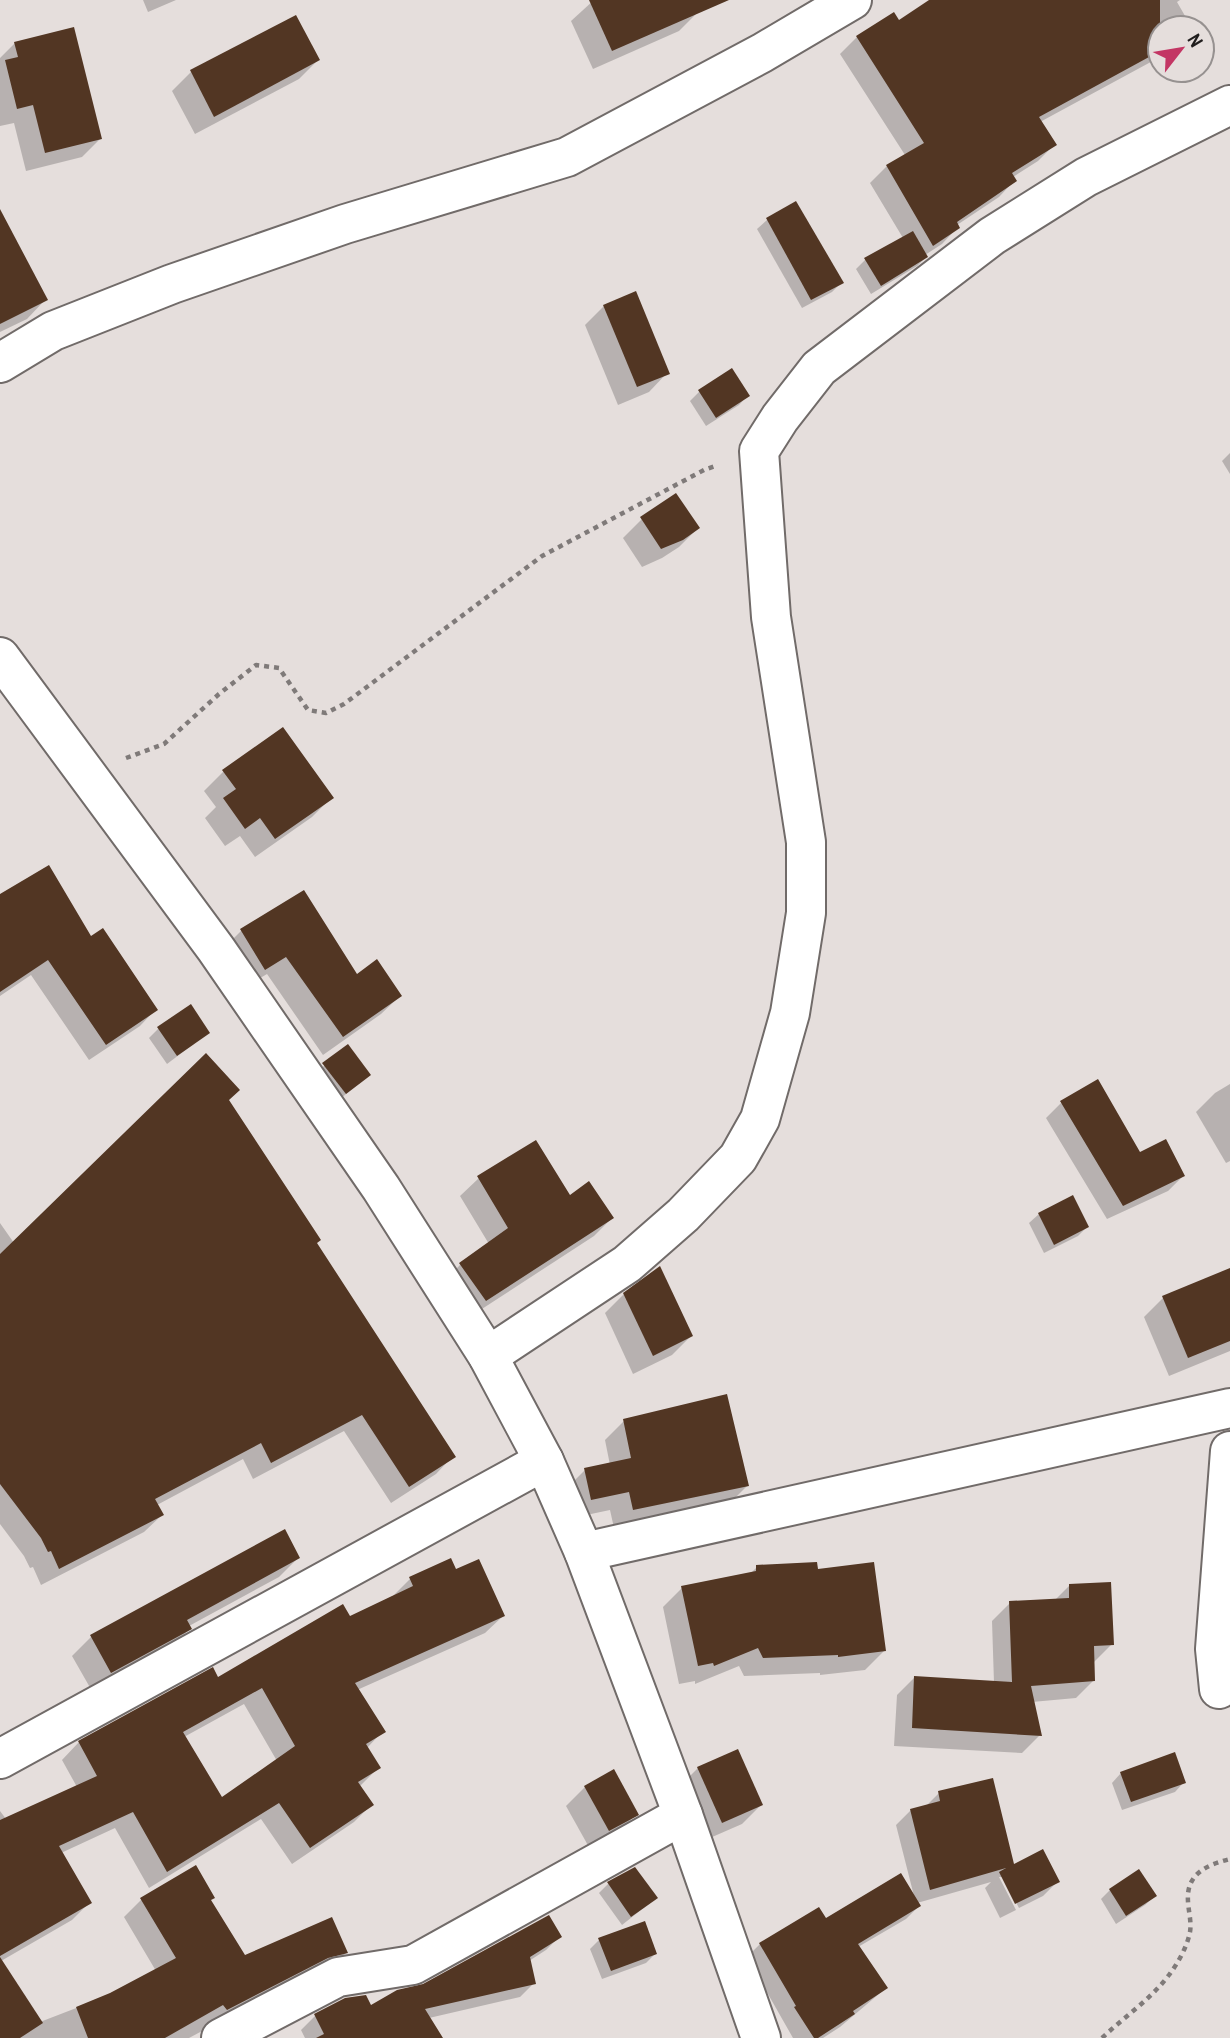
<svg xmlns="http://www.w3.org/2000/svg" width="1230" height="2038" font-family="'Archivo Narrow',sans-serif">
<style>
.shadow{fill:#0003;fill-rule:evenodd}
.building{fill:#523623;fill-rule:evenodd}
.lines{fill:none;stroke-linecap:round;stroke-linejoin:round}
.minor-casing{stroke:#716b69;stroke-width:42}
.path{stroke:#7f7a79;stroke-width:4.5;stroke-dasharray:5 5;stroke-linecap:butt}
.minor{stroke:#fff;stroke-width:38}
</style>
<rect width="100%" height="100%" fill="#e5dedc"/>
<!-- shadow -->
<g class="shadow">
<path d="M143,0H176L148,12Z"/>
<path d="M594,0H692L698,12L679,31L593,69L571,21Z"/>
<path d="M932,0H1180L1177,2L1192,28H1160V57L1040,122L1054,145L1038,161L1013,177L1015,180L999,197L957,225L958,227L942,244L925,255L926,257L917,266L871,294L856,269L865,260L903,238L870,183L887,166L905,155L840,54L857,37L898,22Z"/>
<path d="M15,43L101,138L82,157L26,171L14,123L0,126V58Z"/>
<path d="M318,60L299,79L195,134L172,91L191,72Z"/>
<path d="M796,204L841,283L832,292L802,308L757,229L767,220Z"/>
<path d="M0,258L45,300L27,319L0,332Z"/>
<path d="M604,306L667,373L649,392L618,405L585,325Z"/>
<path d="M732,370L748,395L739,405L706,426L690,401L699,392Z"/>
<path d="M1230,453V474L1222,461Z"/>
<path d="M642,519L698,528L679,547L662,558L642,567L623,538Z"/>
<path d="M282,729L331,798L312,817L255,857L240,836L225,846L205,818L216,807L204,791L223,772Z"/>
<path d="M304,892L356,976L400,996L381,1014L323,1055L267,974L245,987L222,950L241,931Z"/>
<path d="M0,896L91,939L156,1009L140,1026L89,1060L31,975L0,996Z"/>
<path d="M191,1007L208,1033L167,1064L149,1038L158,1029Z"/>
<path d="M348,1047L360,1083L336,1102L314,1074Z"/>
<path d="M1230,1084V1161L1226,1163L1196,1112L1215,1093Z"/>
<path d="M227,1100L315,1243L453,1456L436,1474L391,1503L344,1431L253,1479L243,1459L157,1505L162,1515L144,1532L41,1585L33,1567L30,1568L24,1556L0,1524V1223L14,1243Z"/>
<path d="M1061,1103L1139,1154L1183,1176L1168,1191L1107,1219L1046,1118Z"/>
<path d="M479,1178L569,1197L612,1218L594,1236L468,1318L442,1283L460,1265L489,1244L460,1196Z"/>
<path d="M1039,1214L1087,1227L1078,1236L1044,1253L1029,1223Z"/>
<path d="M1230,1269V1351L1169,1376L1144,1317L1163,1298Z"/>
<path d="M624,1294L691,1336L672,1355L633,1374L605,1313Z"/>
<path d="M624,1421L748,1485L729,1504L614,1528L610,1510L572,1518L566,1489L585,1470L610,1465L605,1440Z"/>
<path d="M298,1558L279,1577L189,1626L190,1629L171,1647L92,1691L72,1656L91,1637Z"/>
<path d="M757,1567L816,1571L884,1651L865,1670L820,1675V1673L744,1676L739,1666L695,1684V1681L679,1684L663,1607L682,1588L749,1575Z"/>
<path d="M455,1572L503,1616L485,1633L357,1690L383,1731L367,1748L378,1768L359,1787L371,1805L354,1822L292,1864L261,1819L149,1888L115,1828L61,1853L89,1903L72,1920L1,1961L40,2022L110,1995L156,1971L124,1917L141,1900L210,1901L245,1957L346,1953L329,1970L309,1974L189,2038H0V1811L6,1819L77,1787L62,1760L79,1742L349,1618L393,1596L410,1579ZM244,1704L277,1761L221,1800L184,1737Z"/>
<path d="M1070,1585L1112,1644L1094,1662V1680L1076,1698L1032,1702L1040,1735L1022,1753L894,1746L897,1695L915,1677L994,1683L992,1621L1010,1603L1054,1601Z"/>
<path d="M698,1768L761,1805L742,1824L703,1841L679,1787Z"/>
<path d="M1121,1773L1184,1782L1175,1792L1122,1810L1112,1783Z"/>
<path d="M585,1787L636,1814L618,1833L590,1849L566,1806Z"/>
<path d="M939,1793L1013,1867L1057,1882L1043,1896L1019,1908L1003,1877H999L1016,1910L1000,1918L985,1888L991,1882L917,1903L919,1906L906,1919L858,1947L886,1988L840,2027L823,2038H793L747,1957L760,1944L818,1909L825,1921L914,1896L896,1825L911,1810L925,1807Z"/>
<path d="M635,1869L656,1898L622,1925L599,1893L608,1884Z"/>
<path d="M1110,1890L1155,1896L1145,1905L1116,1924L1101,1899Z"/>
<path d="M560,1936L546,1950L529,1961L534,1983L520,1997L429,2018L424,2038H305L301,2030L315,2016L346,2000L370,2008Z"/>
<path d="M599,1940L655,1954L646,1963L602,1979L590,1949Z"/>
</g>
<!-- building -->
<g class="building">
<path d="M589,0H729L612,51Z"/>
<path d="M929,0H1160V51L1039,117L1057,145L1012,173L1017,181L957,222L960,228L933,246L886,165L924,143L856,36L894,12L899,20Z"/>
<path d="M296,15L320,60L214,117L190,70Z"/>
<path d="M74,27L102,139L45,153L33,105L17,109L5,60L18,57L14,42Z"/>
<path d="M796,201L844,283L811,300L766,218Z"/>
<path d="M0,209L48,300L0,324Z"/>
<path d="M913,231L928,257L881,286L864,258Z"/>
<path d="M636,291L670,374L637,387L603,305Z"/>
<path d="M732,368L750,396L716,418L698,390Z"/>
<path d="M676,493L700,528L683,540L661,549L640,517Z"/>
<path d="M283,727L334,798L275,839L260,818L245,829L223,798L236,789L222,770Z"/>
<path d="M49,865L91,936L103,928L158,1010L106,1045L48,960L0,992V894Z"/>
<path d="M304,890L357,974L377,959L402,996L343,1037L286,957L265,970L240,929Z"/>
<path d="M191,1004L210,1033L177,1056L157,1027Z"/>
<path d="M348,1044L371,1075L346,1094L322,1063Z"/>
<path d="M206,1053L240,1090L229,1100L321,1240L317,1243L456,1457L409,1487L362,1415L271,1463L261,1443L155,1499L164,1515L59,1569L51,1551L48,1552L41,1538L0,1484V1254Z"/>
<path d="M1098,1079L1140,1152L1166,1139L1185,1176L1123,1206L1060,1101Z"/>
<path d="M536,1140L570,1195L589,1181L614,1218L486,1301L459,1263L508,1228L477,1176Z"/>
<path d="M1073,1195L1089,1227L1054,1245L1038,1213Z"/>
<path d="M660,1266L693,1336L653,1356L623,1293Z"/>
<path d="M1230,1268V1341L1188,1358L1162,1296Z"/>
<path d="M727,1394L749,1486L633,1510L629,1492L591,1500L584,1468L631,1458L623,1419Z"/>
<path d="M285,1529L300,1558L187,1620L192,1629L111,1673L90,1635Z"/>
<path d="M451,1558L456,1569L479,1559L505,1616L355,1683L386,1732L366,1744L381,1768L358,1782L374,1805L310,1848L279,1803L167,1872L133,1812L59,1846L92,1903L0,1956V1820L97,1776L78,1741L213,1667L218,1677L343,1604L350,1616L413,1586L409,1577ZM262,1688L295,1746L222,1797L183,1732Z"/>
<path d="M817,1562L818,1569L874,1562L886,1651L838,1657V1655L763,1658L758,1648L714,1666L713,1663L698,1666L681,1586L756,1571V1565Z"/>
<path d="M1111,1582L1114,1645L1094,1646L1095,1681L1031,1686L1042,1736L912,1728L914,1676L1012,1682L1009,1601L1069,1598V1584Z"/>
<path d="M738,1749L763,1805L722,1823L697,1767Z"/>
<path d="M1175,1752L1186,1783L1131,1802L1120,1772Z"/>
<path d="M614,1769L639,1815L609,1831L584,1786Z"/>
<path d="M993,1778L1014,1864L1043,1849L1060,1882L1015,1904L999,1872L1006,1868L930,1890L910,1809L940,1801L938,1791Z"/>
<path d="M196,1865L215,1898L211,1900L245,1955L332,1917L348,1953L328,1958L227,2010L223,2005L165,2038H88L76,2007L110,1993L176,1958L140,1898Z"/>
<path d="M635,1867L658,1898L631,1917L607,1882Z"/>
<path d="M1139,1869L1157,1896L1126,1916L1109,1889Z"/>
<path d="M901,1873L921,1906L858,1944L888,1988L853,2011L855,2014L818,2038H814L794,2007L796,2006L759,1943L819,1907L826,1918Z"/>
<path d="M549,1915L562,1937L530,1957L536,1984L425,2009L443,2038H316L324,2034L314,2014L345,1998L366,1995L371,2005L397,1990L423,1984Z"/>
<path d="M645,1921L657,1954L611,1971L598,1938Z"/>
<path d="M0,1957L43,2023L20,2038H0Z"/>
</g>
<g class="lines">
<defs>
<g id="minor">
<path d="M0,363L53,331L172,284L345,224L567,157L762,53L852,0"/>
<path d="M0,657L216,949L381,1188L488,1356L544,1461L584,1552L683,1815L761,2038"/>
<path d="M488,1356L627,1264L683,1215L738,1158L760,1119L790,1013L806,913V842L771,617L759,451L780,418L819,368L992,236L1086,177L1230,105"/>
<path d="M584,1552L1230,1408"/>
<path d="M1219,1689L1215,1649L1230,1451"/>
<path d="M0,1759L544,1461"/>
<path d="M221,2038L338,1977L413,1965L683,1815"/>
</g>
</defs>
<!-- minor casing -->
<use href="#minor" class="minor-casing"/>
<!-- path -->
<g class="path">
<path d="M126,758L164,744L219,694L256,665L279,668L308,710L326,713L344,704L542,556L704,470L718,465"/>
<path d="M1102,2038C1124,2017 1150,2000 1169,1975C1178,1963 1187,1947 1190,1932C1192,1920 1187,1907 1188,1894C1190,1871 1211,1864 1230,1859"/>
</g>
<!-- minor -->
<use href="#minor" class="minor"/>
</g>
<!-- north arrow -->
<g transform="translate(1181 49) rotate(59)"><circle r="33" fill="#e5dedc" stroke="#969190" stroke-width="2"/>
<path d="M0-5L12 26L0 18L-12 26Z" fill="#c33664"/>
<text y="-10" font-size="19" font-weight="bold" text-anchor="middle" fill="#201d1d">N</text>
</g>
</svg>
